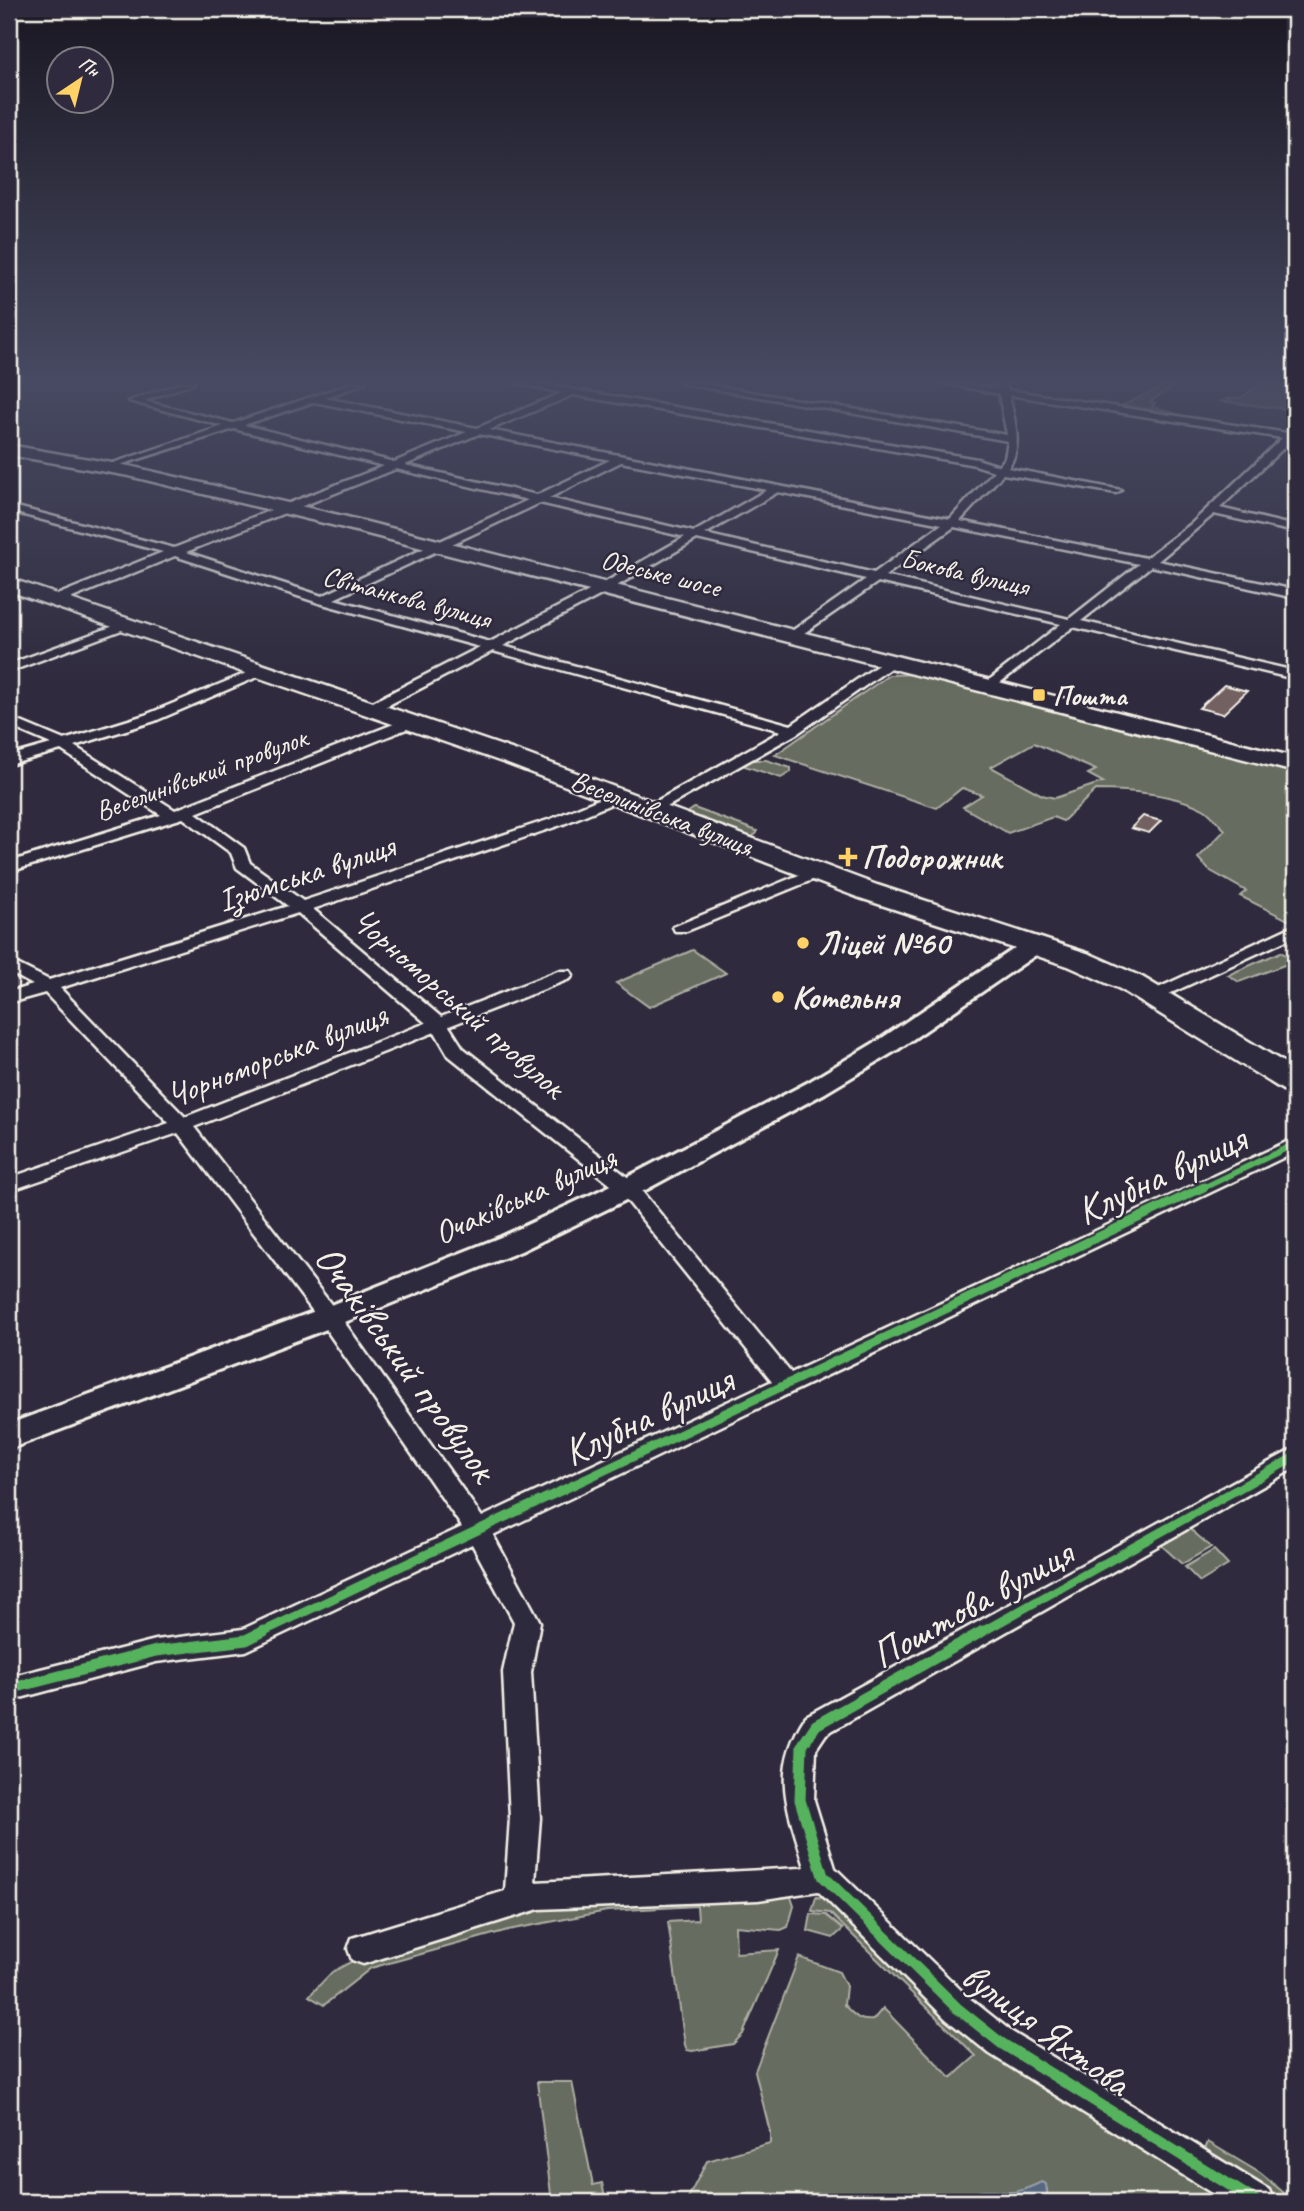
<svg xmlns="http://www.w3.org/2000/svg" width="1304" height="2211" font-family="Caveat,sans-serif">
<style>
.green{fill:#666c5e;stroke:#adaea3;stroke-width:2;fill-rule:evenodd}
.water{fill:#556780;stroke:#959eaa;stroke-width:2}
.building{fill:#736060;stroke:#f4f1e8;stroke-width:2}
.lines{fill:none;stroke-linecap:round;stroke-linejoin:round}
.street-casing{stroke:#f4f1e8;stroke-width:5}
.secondary-casing{stroke:#f4f1e8;stroke-width:6}
.highway-casing{stroke:#f4f1e8;stroke-width:5}
.street{fill:#2f2a3d;fill-rule:evenodd}
.secondary{fill:#2f2a3d;fill-rule:evenodd}
.highway{fill:#2f2a3d;fill-rule:evenodd}
.cycleway-far2-casing{stroke:#2f2a3d;stroke-width:10}
.cycleway-far1-casing{stroke:#2f2a3d;stroke-width:13}
.cycleway-casing{stroke:#2f2a3d;stroke-width:16}
.cycleway-far2{stroke:#56b35d;stroke-width:6}
.cycleway-far1{stroke:#56b35d;stroke-width:9}
.cycleway{stroke:#56b35d;stroke-width:11}
.poi-dot{fill:#ffd166;stroke:#2f2a3d;stroke-width:2.5}
.labels{text-anchor:middle;dominant-baseline:central;stroke-width:5;stroke-linejoin:round;paint-order:stroke}
.far-street-label{font-size:28px;fill:#f4f1e8;stroke:#2f2a3d}
.far-poi-label{font-size:28px;font-weight:bold;fill:#f4f1e8;stroke:#2f2a3d;text-anchor:start}
.poi-label{font-size:33px;font-weight:bold;fill:#f4f1e8;stroke:#2f2a3d;text-anchor:start}
.street-label{font-size:33px;fill:#f4f1e8;stroke:#2f2a3d}
.near-street-label{font-size:40px;fill:#f4f1e8;stroke:#2f2a3d}
</style>
<rect width="100%" height="100%" fill="#2f2a3d"/>
<filter id="ink" filterUnits="userSpaceOnUse"><feTurbulence type="fractalNoise" baseFrequency=".0143" numOctaves="2"/><feDisplacementMap in="SourceGraphic" scale="14" xChannelSelector="R" yChannelSelector="G"/><feConvolveMatrix kernelMatrix="1 2 1 2 8 2 1 2 1" color-interpolation-filters="sRGB"/></filter>
<g filter="url(#ink)">
<!-- green -->
<g class="green">
<path d="M1170,383H1178L1150,402L1155,403L1152,407L1181,415L1123,405Z"/>
<path d="M1261,383H1295V410L1219,401L1231,402L1226,399L1242,397Z"/>
<path d="M917,674L1295,769V919L1290,921L1240,896L1246,891L1209,870L1198,858L1225,830C1219,824 1212,815 1205,810C1177,794 1128,790 1096,790L1063,821L1053,817L1008,833L963,807L982,795L962,788L937,808L775,755L889,675ZM1034,743L1096,770L1088,774L1103,782L1055,798L1042,795L991,767Z"/>
<path d="M746,760H766L791,768V772L781,778L739,764Z"/>
<path d="M694,808L757,831V833L752,837L687,813Z"/>
<path d="M693,950L726,973L649,1007L616,983Z"/>
<path d="M1281,952L1295,961L1239,982L1228,975Z"/>
<path d="M1190,1529L1211,1547L1182,1564L1161,1545Z"/>
<path d="M1214,1550L1228,1565L1200,1582L1185,1567Z"/>
<path d="M790,1894L794,1906L788,1927L781,1930L735,1926L736,1953L779,1950L743,2034L733,2044L692,2051L687,2050L685,2045L668,1922L698,1920L697,1906L607,1911L508,1930L371,1968L324,2005L309,1996L332,1972L369,1952L500,1911Z"/>
<path d="M816,1897L830,1899L1120,2127L1242,2202H1048L1047,2189L1042,2182C1033,2186 1023,2191 1014,2192C998,2194 977,2185 966,2202H686L707,2161L770,2143V2132L755,2071L799,1957L839,1972L846,1986L844,2005C854,2015 859,2022 873,2020L883,2008L951,2078L976,2056L830,1913L812,1911Z"/>
<path d="M811,1914L826,1915L843,1929L833,1938L808,1931Z"/>
<path d="M537,2082H572L593,2185L602,2183L606,2202H552Z"/>
<path d="M1208,2142L1260,2173L1295,2202H1280L1203,2154Z"/>
</g>
<!-- water -->
<path class="water" d="M1042,2182L1046,2184L1048,2202H966C977,2183 997,2194 1014,2192C1023,2191 1033,2186 1042,2182Z"/>
<!-- building -->
<g class="building">
<path d="M1224,685L1247,691L1223,714L1199,708Z"/>
<path d="M1143,816L1161,821L1149,833L1131,828Z"/>
</g>
<g class="lines">
<defs>
<g id="street">
<path d="M181,383H194L144,401L233,423L353,383H365L325,398L477,428L562,393L517,383H535L977,459L999,466L1005,458L1008,441L680,383H698L1007,435L999,394L944,383L998,388V383H1006L1008,390L1287,433L1295,428V440H1292L1220,508L1295,526V532L1214,514L1158,561L1295,590V598L1151,566L1081,621L1295,671V679L1073,627L989,691L982,687L984,684L1061,624L878,582L794,640L789,639V633L866,579L697,539L603,594L503,646L791,725L887,659L899,662L798,733L658,812H648V806L781,731L493,651L375,712H365V706L480,647L319,603L175,556L60,603H52V597L163,552L9,511V505L174,548L384,466L234,429L107,469V465L223,426L129,401ZM573,395L975,465L994,471L950,519L489,430ZM1009,395L1282,438L1191,524L1146,558L960,521L1003,474L1116,493L1121,490L1008,468C1024,446 1014,420 1009,395ZM314,402L467,432L394,462L244,425ZM479,434L610,460L537,495L405,465ZM621,462L767,490L694,532L549,498ZM396,469L528,500L322,596L186,552ZM778,492L942,524L874,573L705,534ZM540,503L685,537L595,588L490,642L334,599ZM954,527L1139,564L1069,619L885,576Z"/>
<path d="M125,622L135,625L9,672V664Z"/>
<path d="M259,668L271,671L155,721L74,746L175,810L404,720H414V726L196,813L244,848L250,863L303,901L551,819L613,793H623V799L561,825L313,909L441,1017L558,971H570L573,975L570,979L449,1026L463,1048L635,1183L791,1373L1295,1138V1152L493,1535L540,1622L531,1672L540,1818L535,1882L800,1868L805,1867C788,1808 769,1772 806,1716L1295,1448V1468L826,1734L816,1749L814,1800L835,1868L968,1997L1012,2032L1269,2190L1274,2202H1226L990,2054L946,2019L818,1891L758,1900L539,1909L363,1964L352,1960L348,1949L352,1938L505,1891L510,1818L503,1672L514,1622L472,1544L246,1651L156,1662L9,1701V1677L156,1640L243,1629L462,1527L321,1322L178,1133L9,1191V1178L169,1123L45,993L9,1003V992L33,985L9,972V960L49,980L288,906L237,868L231,853L183,818L9,872V862L161,815L61,750L9,765V756L51,744L9,726V717L64,740L145,715ZM298,913L426,1023L185,1117L60,988ZM435,1032L449,1056L621,1193L772,1381L482,1517L337,1312L194,1127Z"/>
<path d="M816,868L822,870V876L687,931H675L673,927Z"/>
<path d="M1295,925V936L1158,999H1146L1143,995Z"/>
</g>
<path id="secondary" d="M1035,938L1043,940L1047,945L1043,950L897,1050L825,1093L638,1194L521,1251L340,1324L9,1449V1424L318,1310L501,1237L618,1182L807,1083L879,1040L1027,940Z"/>
<g id="highway">
<path d="M9,445L129,466L343,516L1295,757V772L340,527L129,476L9,455Z"/>
<path d="M9,578L526,754L877,885L1090,954L1142,977L1295,1069V1093L1283,1090L1120,989L1068,966L857,897L508,764L9,591Z"/>
</g>
</defs>
<!-- street casing -->
<use href="#street" class="street-casing"/>
<!-- secondary casing -->
<use href="#secondary" class="secondary-casing"/>
<!-- highway casing -->
<use href="#highway" class="highway-casing"/>
<!-- street -->
<use href="#street" class="street"/>
<!-- secondary -->
<use href="#secondary" class="secondary"/>
<!-- highway -->
<use href="#highway" class="highway"/>
<defs>
<path id="cycleway-far2" d="M1201,1189L1295,1144"/>
<g id="cycleway-far1">
<path d="M260,1633L1204,1187"/>
<path d="M980,1633L1295,1457"/>
</g>
<g id="cycleway">
<path d="M983,1631L816,1725L802,1746L800,1800L823,1876L957,2008L1001,2043L1257,2202"/>
<path d="M9,1689L156,1651L246,1640L264,1631"/>
</g>
</defs>
<!-- cycleway-far2 casing -->
<use href="#cycleway-far2" class="cycleway-far2-casing"/>
<!-- cycleway-far1 casing -->
<use href="#cycleway-far1" class="cycleway-far1-casing"/>
<!-- cycleway casing -->
<use href="#cycleway" class="cycleway-casing"/>
<!-- cycleway-far2 -->
<use href="#cycleway-far2" class="cycleway-far2"/>
<!-- cycleway-far1 -->
<use href="#cycleway-far1" class="cycleway-far1"/>
<!-- cycleway -->
<use href="#cycleway" class="cycleway"/>
</g>
</g>
<!-- sky -->
<linearGradient id="sky" x2="0" y2="1"><stop stop-color="#1a1722"/><stop offset="0.55" stop-color="#474a62"/><stop offset="1" stop-color="#474a62" stop-opacity="0"/></linearGradient>
<rect width="1304" height="692" fill="url(#sky)"/>
<!-- markers -->
<g class="poi-dot">
<rect x="1032" y="688" width="14" height="14" rx="3.5"/>
<path d="M844.5 846.5h7v7h7v7h-7v7h-7v-7h-7v-7h7z"/>
<circle cx="803" cy="943" r="7"/>
<circle cx="778" cy="997" r="7"/>
</g>
<g class="labels">
<!-- far-street labels -->
<g class="far-street-label">
<text transform="translate(965 572) rotate(13)">Бокова вулиця</text>
<text transform="translate(661 573) rotate(14)">Одеське шосе</text>
<text transform="translate(407 597) rotate(15)">Світанкова вулиця</text>
<text transform="translate(201 774) rotate(-20)">Веселинівський провулок</text>
<text transform="translate(662 813) rotate(21)">Веселинівська вулиця</text>
</g>
<!-- far-poi labels -->
<g class="far-poi-label">
<text x="1053" y="695">Пошта</text>
</g>
<!-- poi labels -->
<g class="poi-label">
<text x="862" y="857">Подорожник</text>
<text x="817" y="943">Ліцей №60</text>
<text x="792" y="997">Котельня</text>
</g>
<!-- street labels -->
<g class="street-label">
<text transform="translate(306 873) rotate(-18)">Ізюмська вулиця</text>
<text transform="translate(459 1003) rotate(41)">Чорноморський провулок</text>
<text transform="translate(277 1055) rotate(-21)">Чорноморська вулиця</text>
<text transform="translate(525 1195) rotate(-24)">Очаківська вулиця</text>
</g>
<!-- near-street labels -->
<g class="near-street-label">
<text transform="translate(1161 1175) rotate(-25)">Клубна вулиця</text>
<text transform="translate(406 1363) rotate(54)">Очаківський провулок</text>
<text transform="translate(648 1416) rotate(-25)">Клубна вулиця</text>
<text transform="translate(972 1604) rotate(-29)">Поштова вулиця</text>
<text transform="translate(1046 2029) rotate(36)">вулиця Яхтова</text>
</g>
</g>
<!-- margin -->
<rect width="1304" height="2211" fill="none" stroke="#2f2a3d" stroke-width="35"/>
<rect x="18" y="18" width="1269" height="2176" fill="none" stroke="#f4f1e8" stroke-width="2.5" filter="url(#ink)"/>
<!-- north arrow -->
<g transform="translate(80 80) rotate(35)"><circle r="33" fill="#2f2a3d" stroke="#7e7a81" stroke-width="2"/>
<path d="M0-5L12 26L0 18L-12 26Z" fill="#ffd166"/>
<text y="-10" font-size="19" font-weight="bold" text-anchor="middle" fill="#f4f1e8">Пн</text>
</g>
</svg>
